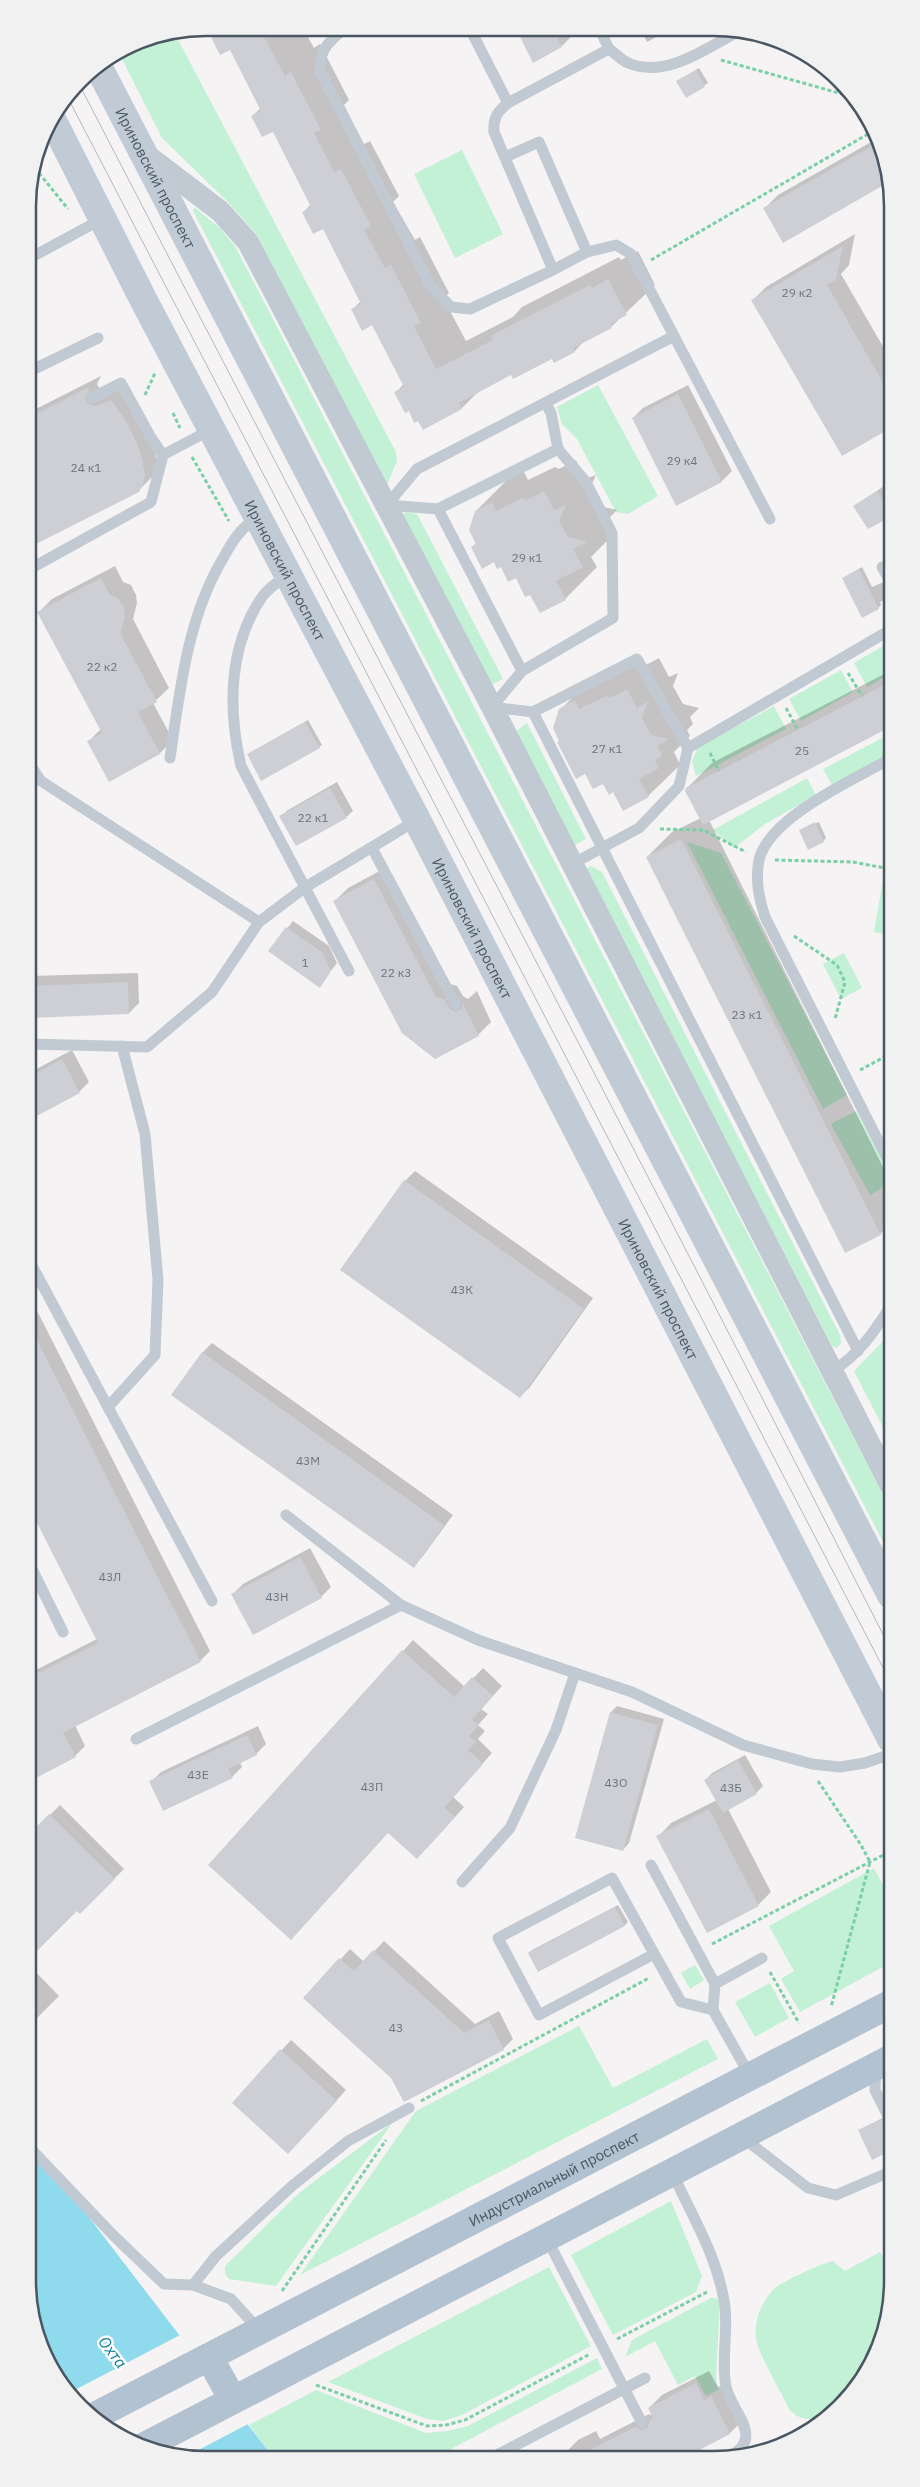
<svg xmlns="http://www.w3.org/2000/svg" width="920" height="2487" font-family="'IBM Plex Sans',sans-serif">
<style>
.green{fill:#c3f1d5}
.water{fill:#90daee}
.pier{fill:#f5f3f3}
.shadow{fill:#0003}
.building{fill:#cdcfd5}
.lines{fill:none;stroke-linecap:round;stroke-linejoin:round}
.path{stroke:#7ad0a6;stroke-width:3;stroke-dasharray:4 2.5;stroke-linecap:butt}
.lane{stroke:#c1cad2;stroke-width:11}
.street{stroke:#c1cad2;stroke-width:22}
.secondary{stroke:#c1cbd6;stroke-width:28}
.primary{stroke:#b3c2d1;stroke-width:28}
.tram{stroke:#b5b8bd;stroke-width:1}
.labels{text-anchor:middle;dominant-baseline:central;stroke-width:5;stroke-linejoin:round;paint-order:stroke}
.number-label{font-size:12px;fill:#6b747e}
.street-label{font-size:15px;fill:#4a5661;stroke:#fff}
.water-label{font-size:16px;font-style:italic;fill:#0c7c9b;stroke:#fff}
.rim{fill:none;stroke:#4a5661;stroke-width:2.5}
</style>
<rect width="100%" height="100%" fill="#f5f3f3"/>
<!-- green -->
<g class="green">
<path d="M175,34L396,452L397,461L387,485L257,235L228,202L162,138L119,53L138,41Z"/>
<path d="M462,150L503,234L455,258L414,174Z"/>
<path d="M194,207L220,228L235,246L891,1510V1557L193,211Z"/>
<path d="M598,385L658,496L628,514L616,512L577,439L562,424L557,407Z"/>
<path d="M406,512L417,514L503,679L490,685L401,515Z"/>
<path d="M890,642V674L867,687L854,663Z"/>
<path d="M841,670L853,692L801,721L789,699Z"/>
<path d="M774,706L786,729L696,776L692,761L698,747Z"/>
<path d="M527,723L586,839L573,846L515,732Z"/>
<path d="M890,734V756L832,785L823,769Z"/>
<path d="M807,778L816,795L765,824L734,848L713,830Z"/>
<path d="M890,840V935L874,932Z"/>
<path d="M687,842L721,853L847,1095L823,1109Z"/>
<path d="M591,866L602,872L840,1335L841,1343L837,1348L832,1346L585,869Z"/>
<path d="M844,953L862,988L841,999L823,964Z"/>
<path d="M856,1111L890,1175L891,1183L870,1195L831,1124Z"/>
<path d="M891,1333V1443L854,1371Z"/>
<path d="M874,1868L892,1902V1962L800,2012L781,1979L794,1971L769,1926Z"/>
<path d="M695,1965L704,1980L690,1989L681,1973Z"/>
<path d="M770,1983L789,2018L755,2037L735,2002Z"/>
<path d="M579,2026L613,2088L707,2039L718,2059L300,2275L416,2111Z"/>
<path d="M393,2122L276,2286L229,2279L225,2273V2266L299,2193Z"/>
<path d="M671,2201L702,2276L696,2292L613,2335L571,2255Z"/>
<path d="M880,2252C884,2259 891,2268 892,2276C894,2290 884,2338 878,2351C871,2364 858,2389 848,2399C832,2415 805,2429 789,2409C780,2390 763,2362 757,2343C752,2325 761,2302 774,2289C783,2281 820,2264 833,2261L845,2271Z"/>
<path d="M549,2267L591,2346L462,2415L443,2421L427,2419L328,2382Z"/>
<path d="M711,2298H716L720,2302L716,2376L718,2390L706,2396L695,2376L678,2385L655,2341L625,2357L632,2340Z"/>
<path d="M597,2358L602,2369L438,2456H272L249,2425L316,2390L426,2433L448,2431L468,2426Z"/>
</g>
<!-- water -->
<path class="water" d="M31,2147L55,2173L272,2456H171L127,2441L80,2407L51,2370L31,2316Z"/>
<!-- pier -->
<path class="pier" d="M182,2334L250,2423L187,2456H171L127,2441L80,2407L69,2393Z"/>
<!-- shadow -->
<g class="shadow">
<path d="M211,28H303L314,48L320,44L349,100L344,105L364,144L370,141L399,196L393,202L415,240L420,237L449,293L443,298L466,341L513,317L522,307L619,257L621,260L638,251L655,285L611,327L584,341L575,351L554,361L552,357L512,374L479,391L462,408L419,419L396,392L404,384L373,324L353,309L361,301L323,227L303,213L311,204L273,130L252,116L261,108L230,48L210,34L213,31Z"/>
<path d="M517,29L578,30L562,46Z"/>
<path d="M641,30H669L647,42Z"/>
<path d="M699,68L708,83L686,96L678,81Z"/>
<path d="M878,138L889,171V180L784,241L765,208L778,195Z"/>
<path d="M855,234L849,265L841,274L889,357V427L843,454L753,300L766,287Z"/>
<path d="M101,376L97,384L101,391L124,387L154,446L157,460L152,477L138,491L28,546V413Z"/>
<path d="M688,385L732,471L722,481L677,504L633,418L643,408Z"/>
<path d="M576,460L585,479L596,475L590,488L599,506L617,510L607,520L614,534L591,557L597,567L565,599L530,593L516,576L472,547L477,542L476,511L508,479L524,472L528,480L555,467L559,469Z"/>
<path d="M884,486L889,495L890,515L855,506Z"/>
<path d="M115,566L123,582L131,585L136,595L137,603L133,619L169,688L153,703L173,740L160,753L89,741L101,729L39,612L52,599Z"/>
<path d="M862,567L872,587L886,581L890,585V597L880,602L881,605L878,608L843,578Z"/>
<path d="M659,658L669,677L678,673L673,686L683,704L699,708L690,717L693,724L687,730L690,736L674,752L680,765L648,796L614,791L604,782L586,773L560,740V710L592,678L638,664L642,667Z"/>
<path d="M890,671V726L709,820L890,1181L891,1224L880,1234L647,857L672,832L701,818L687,788L712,763Z"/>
<path d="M308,720L322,745L319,747L248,754Z"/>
<path d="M337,782L353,811L346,817L281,816L288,810Z"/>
<path d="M819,822L826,838L823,841L802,830Z"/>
<path d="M387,867L450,984L457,986L463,996L468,999L477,991L491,1022L478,1035L403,1033L334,902L348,888Z"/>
<path d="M293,921L329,946L337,963L319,986L270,951Z"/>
<path d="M138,973L139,1003L129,1013L29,1016V976Z"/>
<path d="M72,1050L89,1082L79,1092L29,1119V1073Z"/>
<path d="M415,1171L593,1298L530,1387L520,1397L341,1269L405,1181Z"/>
<path d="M30,1297L210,1651L200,1661L75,1725L85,1746L75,1756L30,1779V1673L97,1639L30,1507Z"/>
<path d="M212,1343L453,1515L423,1556L414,1566L202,1353Z"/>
<path d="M310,1548L331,1587L321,1597L233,1594L243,1584Z"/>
<path d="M413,1640L465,1687L483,1668L502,1686L481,1709L488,1714L478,1725L485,1731L478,1739L492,1753L453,1797L464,1807L427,1848L388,1832L210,1865Z"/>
<path d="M617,1706L664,1719L629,1843L623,1850L611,1712Z"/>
<path d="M258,1726L266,1744L256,1754L240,1762L242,1767L232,1777L151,1782L161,1772Z"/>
<path d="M745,1755L763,1786L756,1793L728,1809L771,1892L758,1905L658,1837L671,1823L717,1800L706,1780L712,1773Z"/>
<path d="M60,1805L124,1869L80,1912L30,1835Z"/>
<path d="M618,1905L628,1922L625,1925L538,1970L529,1953L532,1950Z"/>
<path d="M384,1941L475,2024L499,2011L513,2039L503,2049L305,1998L350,1949L364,1962Z"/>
<path d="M30,1966L59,1996L31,2024Z"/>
<path d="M291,2040L346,2090L298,2142L234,2102Z"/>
<path d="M884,2117L892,2128V2148L859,2131Z"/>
<path d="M709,2371L718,2387L725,2384L743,2420L730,2433L685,2456H566L565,2453L578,2440L596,2431L600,2439L649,2414L654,2417L649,2408L662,2395Z"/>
</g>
<!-- building -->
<g class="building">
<path d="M220,28H259L285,76L291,72L321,130L314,133L334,172L341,169L371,226L364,230L385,268L391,265L421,323L414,326L436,369L493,340L491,336L521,320L590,285L592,288L608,279L627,315L610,324L612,328L573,348L575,352L554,363L552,359L513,379L511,375L459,403L462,409L423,430L418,421L414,423L409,411L405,413L394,392L404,387L372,325L362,331L351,309L361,304L323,229L313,234L302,212L311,207L273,132L262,137L251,116L261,111L230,50L220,55L209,33Z"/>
<path d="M516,29L553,30L562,47L533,63Z"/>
<path d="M696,70L705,87L686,98L676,81Z"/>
<path d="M879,142L889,171V182L783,243L763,208Z"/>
<path d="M843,246L836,280L827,285L889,393V429L842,456L751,300Z"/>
<path d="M87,388L89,391L85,398L88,404L96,406L111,400L127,423L137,443L142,459L145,474L143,485L139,492L28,548V418Z"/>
<path d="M678,394L722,482L676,506L632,418Z"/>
<path d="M544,491L554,510L566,505L559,521L568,537L587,542L573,549L583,567L556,581L566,600L540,613L530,595L525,597L516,578L508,582L501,567L497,569L494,562L482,569L471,547L476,544L469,530L475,511L492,502L496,511L522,498L527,500Z"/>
<path d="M877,491L890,512V517L868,529L853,506Z"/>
<path d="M859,569L879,609L862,618L842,578Z"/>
<path d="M101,578L110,595L118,598L124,608L125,617L120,633L157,702L138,712L160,754L109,782L87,741L102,733L37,612Z"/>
<path d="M890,682V727L703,825L685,791L686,788Z"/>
<path d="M627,689L637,708L648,702L642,718L651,735L669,739L657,746L662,756L655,760L659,768L639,779L649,797L623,811L613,792L609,795L603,784L593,789L585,774L576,779L557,742L559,741L553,728L559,709L575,700L579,709L606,696L610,698Z"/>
<path d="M305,722L320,748L261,781L247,754Z"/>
<path d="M330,788L347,818L296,846L279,816Z"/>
<path d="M815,822L824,842L808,850L799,830Z"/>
<path d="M681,839L881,1235L845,1253L646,857Z"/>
<path d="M374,879L436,997L444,999L450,1009L455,1012L462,1009L463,1003L479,1036L435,1059L402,1033L333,901Z"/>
<path d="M286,927L323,953L331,971L320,988L268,951Z"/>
<path d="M128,982L129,1014L29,1018V986Z"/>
<path d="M62,1059L80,1093L29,1120V1077Z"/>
<path d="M404,1180L584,1309L520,1398L340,1270Z"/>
<path d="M30,1326L201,1662L63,1733L76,1757L30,1781V1677L98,1643L30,1509Z"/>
<path d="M202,1352L444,1525L414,1568L171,1395Z"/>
<path d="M300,1557L322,1598L253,1635L231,1594Z"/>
<path d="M402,1650L454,1697L472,1677L493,1696L472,1720L479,1725L469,1736L476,1742L468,1750L483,1764L444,1808L455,1817L417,1859L388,1833L291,1940L208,1865Z"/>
<path d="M610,1712L658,1725L623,1851L575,1838Z"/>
<path d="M247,1735L257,1755L228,1769L233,1778L163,1811L149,1781Z"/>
<path d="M738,1760L757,1794L723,1813L704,1780Z"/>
<path d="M709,1809L759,1906L707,1933L656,1836Z"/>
<path d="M49,1814L115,1879L80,1914L77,1911L30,1958V1833Z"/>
<path d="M615,1907L625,1926L538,1972L528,1953Z"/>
<path d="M373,1950L464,2033L489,2020L504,2050L404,2102L391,2078L303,1998L339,1958L354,1971Z"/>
<path d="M280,2049L337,2101L288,2154L232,2103Z"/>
<path d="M881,2119L886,2128L892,2131V2150L872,2160L858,2130Z"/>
<path d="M696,2383L704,2400L711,2396L730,2434L688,2456H578L635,2427L641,2430L646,2429L649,2424V2420L653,2418L648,2408Z"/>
</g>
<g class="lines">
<!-- path -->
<g class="path">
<path d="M721,60L853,97"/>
<path d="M35,168L68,209"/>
<path d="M651,260L875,130"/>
<path d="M145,395L155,373"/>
<path d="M173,413L180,428"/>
<path d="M192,457L229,521"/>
<path d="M848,673L862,696"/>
<path d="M786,708L798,730"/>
<path d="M710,753L719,771"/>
<path d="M660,829L703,830L746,852"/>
<path d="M775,860L853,862L890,869"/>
<path d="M794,936L837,965L845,982L835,1019"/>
<path d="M887,1026L890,1033"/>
<path d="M860,1070L890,1054"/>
<path d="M818,1781L861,1845L870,1862L831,2007"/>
<path d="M712,1944L891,1851"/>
<path d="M770,1972L799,2023"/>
<path d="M421,2101L649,1978"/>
<path d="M282,2291L386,2140"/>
<path d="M617,2339L707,2292"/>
<path d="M316,2385L427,2426L446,2425L465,2420L590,2354"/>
</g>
<!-- lane -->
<g class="lane">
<path d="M345,28C328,43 320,48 320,71L430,285L451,307L470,309L553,270"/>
<path d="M470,29L508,103"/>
<path d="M609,49C615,53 621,60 628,63C667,79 706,48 739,31"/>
<path d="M505,157L539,142L587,252"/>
<path d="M28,259L102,219"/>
<path d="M674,336L770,519"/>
<path d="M28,372L98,338"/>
<path d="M92,398L121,383L150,436L163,455"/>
<path d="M546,404L551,413L558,449"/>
<path d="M387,505L417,469L674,336L631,254L616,245L587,252L553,270L494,132C493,118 497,112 508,103L609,49L600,30"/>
<path d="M387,505L438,509"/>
<path d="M882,567L890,581"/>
<path d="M28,570L151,502L163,455L212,429"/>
<path d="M288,575C279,581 268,588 262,597C228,647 228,710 241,766L349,971"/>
<path d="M492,707L522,671L613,618L612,533L586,482L558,449L438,509L522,671"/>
<path d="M492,707L533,712L637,659L688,748L679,786L639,828L572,864"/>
<path d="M533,712L858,1351"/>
<path d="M688,748L890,630"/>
<path d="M170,758C180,690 187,620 222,560C232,542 240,528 258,517"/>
<path d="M890,759C853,780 769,817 759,860C755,880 759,898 765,917L890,1164"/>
<path d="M29,763L41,781L259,922"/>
<path d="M372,848L456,1005"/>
<path d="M29,1044L147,1047L212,992L259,922L304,888L417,820"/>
<path d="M29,1260L212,1601"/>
<path d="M832,1371C858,1356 874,1332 890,1307"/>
<path d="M108,1407L155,1355L158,1280L145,1134L122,1046"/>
<path d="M286,1515L401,1605L478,1640L575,1673"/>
<path d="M30,1565L63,1632"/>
<path d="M136,1739L401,1605"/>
<path d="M651,1865L715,1984L713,2010L750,2076"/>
<path d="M462,1882L510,1828L556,1730L575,1673L632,1692L743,1745L812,1764L840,1767L865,1763L891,1754"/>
<path d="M654,1954L539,2015L498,1938L612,1878C635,1919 658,1961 681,2002L713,2010"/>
<path d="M715,1984L762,1958"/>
<path d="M876,2067L875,2090L892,2124"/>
<path d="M742,2137L808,2188L836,2195L892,2171"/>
<path d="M31,2149L113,2235L164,2284L193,2285L231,2299L259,2330"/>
<path d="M672,2172C692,2216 719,2259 725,2307C728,2333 721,2361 726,2387C732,2412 765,2438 730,2456"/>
<path d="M546,2237L642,2423"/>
<path d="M193,2285L216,2256L292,2186L348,2141L409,2108"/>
<path d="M495,2456L645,2378"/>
</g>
<!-- street -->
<path class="street" d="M145,154L220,211L248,242L492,707L891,1486"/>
<!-- secondary -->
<g class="secondary">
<path id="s1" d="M98,66L891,1595"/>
<path id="s2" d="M52,119L143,299L417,820L891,1739"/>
</g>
<!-- primary -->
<g class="primary">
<path d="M209,2357L233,2400"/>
<path id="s3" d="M93,2417L892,2003"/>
<path d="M143,2447L892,2058"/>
</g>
<!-- tram -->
<g class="tram">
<path d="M79,84C349,606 625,1126 891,1650"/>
<path d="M68,98L891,1683"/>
</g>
</g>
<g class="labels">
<!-- number labels -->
<g class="number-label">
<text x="797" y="292">29 к2</text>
<text x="682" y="460">29 к4</text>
<text x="86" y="467">24 к1</text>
<text x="527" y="557">29 к1</text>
<text x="102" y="666">22 к2</text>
<text x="607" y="748">27 к1</text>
<text x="802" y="750">25</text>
<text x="313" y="817">22 к1</text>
<text x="305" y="962">1</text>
<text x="396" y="972">22 к3</text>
<text x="747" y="1014">23 к1</text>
<text x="462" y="1289">43К</text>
<text x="308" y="1460">43М</text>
<text x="110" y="1576">43Л</text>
<text x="277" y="1596">43Н</text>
<text x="198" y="1774">43Е</text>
<text x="616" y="1782">43О</text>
<text x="372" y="1786">43П</text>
<text x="731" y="1787">43Б</text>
<text x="396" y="2027">43</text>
</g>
<!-- street labels -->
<g class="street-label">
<text stroke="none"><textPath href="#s1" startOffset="126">Ириновский проспект</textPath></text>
<text stroke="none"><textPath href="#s2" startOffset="508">Ириновский проспект</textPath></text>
<text stroke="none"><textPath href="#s2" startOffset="912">Ириновский проспект</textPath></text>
<text stroke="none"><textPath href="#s2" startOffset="1318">Ириновский проспект</textPath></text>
<text stroke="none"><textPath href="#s3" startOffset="519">Индустриальный проспект</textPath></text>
</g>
<!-- water labels -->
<g class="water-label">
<text transform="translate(113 2352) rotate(52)">Охта</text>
</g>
</g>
<!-- crop -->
<path d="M0 0H920V2487H0ZM206 36H714A170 170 0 0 1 884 206V2281A170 170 0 0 1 714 2451H206A170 170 0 0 1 36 2281V206A170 170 0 0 1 206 36Z" fill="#f1f1f2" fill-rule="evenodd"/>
<path class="rim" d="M206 36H714A170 170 0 0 1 884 206V2281A170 170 0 0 1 714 2451H206A170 170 0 0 1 36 2281V206A170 170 0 0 1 206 36Z"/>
</svg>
